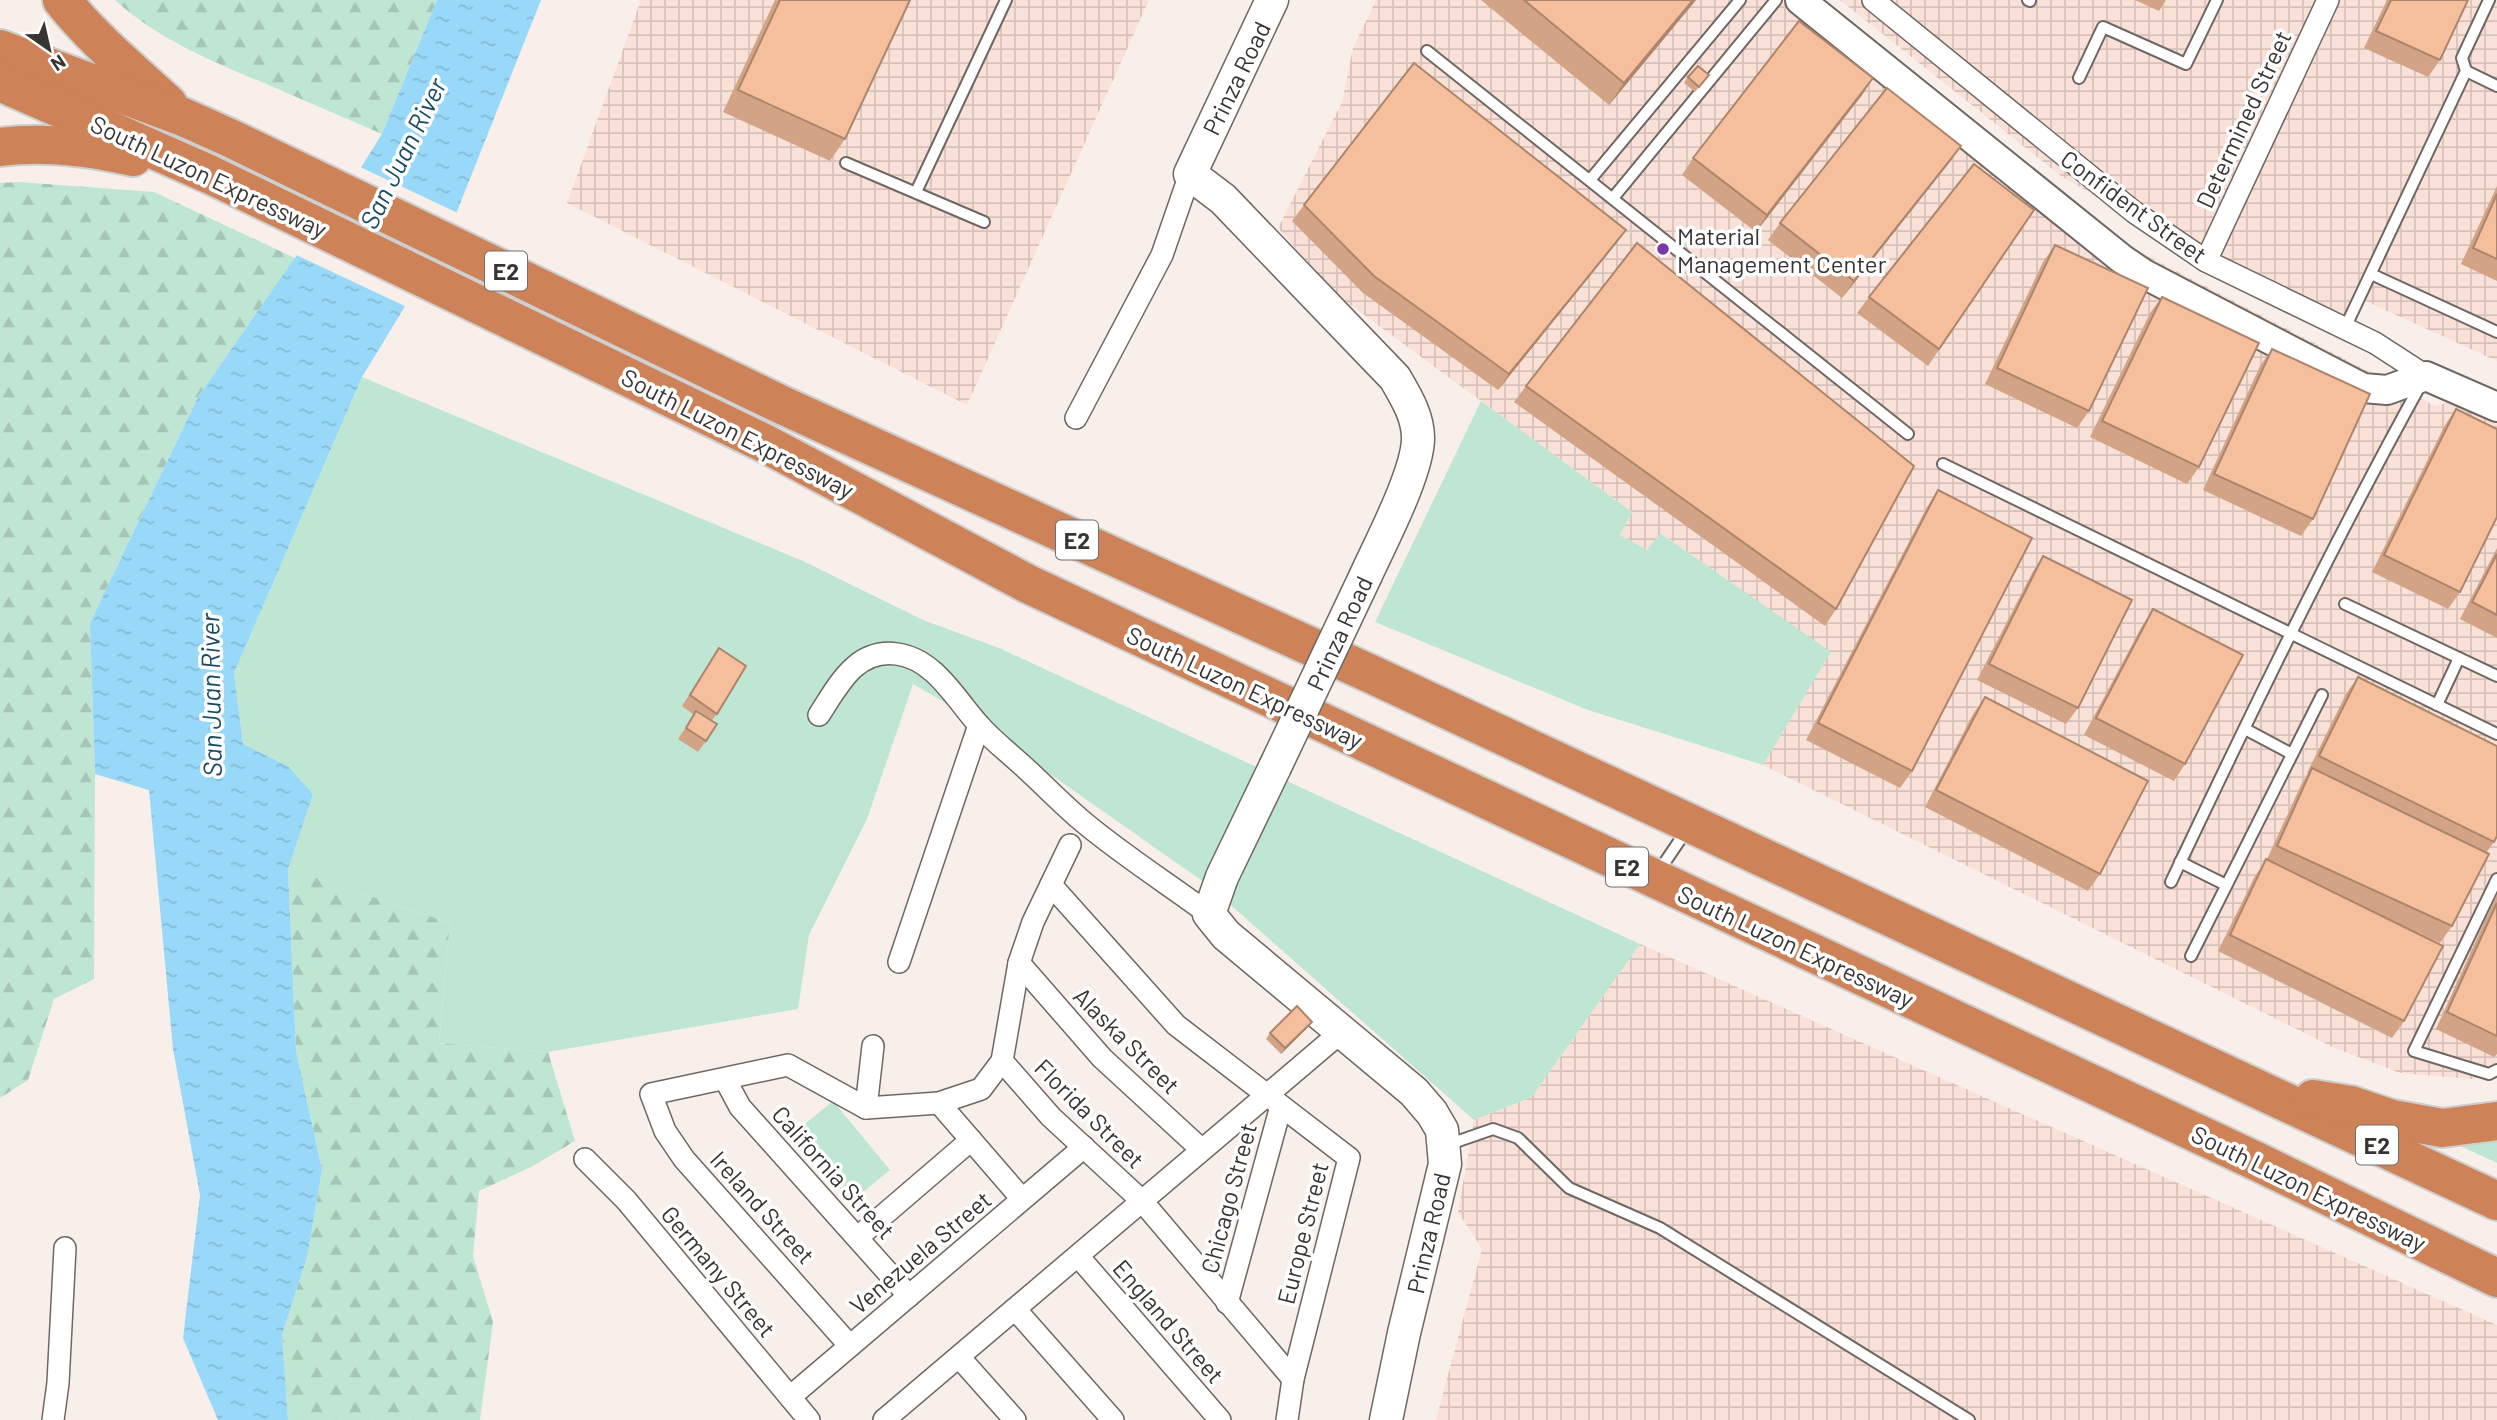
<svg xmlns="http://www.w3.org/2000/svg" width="2497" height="1420" font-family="Barlow,sans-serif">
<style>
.industrial{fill:url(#industrial-grid)}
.grass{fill:#bfe6d3}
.forest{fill:url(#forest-firs)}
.water{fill:url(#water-ripples)}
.pier{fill:#f8efea}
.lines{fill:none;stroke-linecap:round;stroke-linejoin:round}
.service-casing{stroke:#6e6762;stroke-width:14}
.minor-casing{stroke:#6e6762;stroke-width:24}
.tertiary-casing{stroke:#6e6762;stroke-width:32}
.secondary-casing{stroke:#6e6762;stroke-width:35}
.motorway-casing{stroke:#cfcece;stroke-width:42}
.service{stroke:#fff;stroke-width:10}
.minor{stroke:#fff;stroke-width:21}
.tertiary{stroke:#fff;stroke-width:28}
.secondary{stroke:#fff;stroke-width:32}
.motorway{stroke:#cd8258;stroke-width:38}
.secondary-bridge-casing{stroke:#6e6762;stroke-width:35;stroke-linecap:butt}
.secondary-bridge{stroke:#fff;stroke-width:32}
.wall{fill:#d3a386}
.shaded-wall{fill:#ac856d}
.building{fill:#f5be9c;stroke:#ac856d;stroke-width:2}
.poi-dot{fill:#7b37ab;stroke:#fefefe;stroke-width:2.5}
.labels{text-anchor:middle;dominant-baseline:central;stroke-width:7;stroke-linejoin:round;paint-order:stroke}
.shield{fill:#fefefe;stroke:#73716f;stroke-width:2}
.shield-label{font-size:23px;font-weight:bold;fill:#383432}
.street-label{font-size:24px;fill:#383432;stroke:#fefefe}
.poi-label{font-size:24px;fill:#383432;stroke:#fefefe;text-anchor:start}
.water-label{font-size:26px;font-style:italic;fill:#194c62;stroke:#fefefe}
</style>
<defs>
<pattern id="industrial-grid" width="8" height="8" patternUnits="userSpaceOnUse" patternTransform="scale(1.75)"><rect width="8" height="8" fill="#fae1d8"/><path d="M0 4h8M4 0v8" fill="none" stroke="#d7c2ba"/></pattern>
<pattern id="forest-firs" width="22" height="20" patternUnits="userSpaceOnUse" patternTransform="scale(1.75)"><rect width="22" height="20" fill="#bfe6d3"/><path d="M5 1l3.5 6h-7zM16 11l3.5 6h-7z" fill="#a5c6b6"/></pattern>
<pattern id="water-ripples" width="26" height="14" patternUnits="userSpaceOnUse" patternTransform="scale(1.75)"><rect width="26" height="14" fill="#98d8f8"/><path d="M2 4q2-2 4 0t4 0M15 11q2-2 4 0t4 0" fill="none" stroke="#84bad5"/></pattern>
</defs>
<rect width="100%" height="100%" fill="#f8efea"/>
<!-- industrial -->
<g class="industrial">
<path d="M641,0H1149L967,405L567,203Z"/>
<path d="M1376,0H1792L2050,205L2435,406L2470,396L2497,409V1076L2472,1079L2400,1073L2335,1048L1763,765L1830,653L1661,533L1647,550L1620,535L1632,512L1337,295L1278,228L1342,102L1353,48Z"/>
<path d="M1840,0H2497V361L2361,299L2340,338L2061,176Z"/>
<path d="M1640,944L2497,1325V1420H1436L1482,1249L1458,1212L1474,1120L1532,1097Z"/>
</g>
<!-- grass -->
<g class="grass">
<path d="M362,377L803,561L923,620L999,648L1640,944L1532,1097L1474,1120L1208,885L966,715L913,684L867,819L809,935L798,1009L548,1052L439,1043L450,923L288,868L313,794L288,766L243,744L234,673Z"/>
<path d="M1481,401L1632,512L1620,535L1647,550L1660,533L1831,652L1763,765L1588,710L1375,622Z"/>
<path d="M833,1101L890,1170L851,1202L794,1133Z"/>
<path d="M2497,1138V1163L2454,1143Z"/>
</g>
<!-- forest -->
<g class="forest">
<path d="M115,0H437L382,134C343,117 303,100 264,83C211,61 158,39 115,0Z"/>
<path d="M19,182L154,192L295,258L198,397L90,623L95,774L94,979L54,999L28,1080L0,1098V183Z"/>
<path d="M288,868L450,923L439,1043L548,1052L575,1141L533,1166L479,1191L473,1256L493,1322L480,1420H288L282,1335L307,1257L322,1170L296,1051Z"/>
</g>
<!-- water -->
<path class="water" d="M437,0H541L446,239L362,377L234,673L243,744L288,766L313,794L288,869L296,1051L322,1170L307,1257L282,1335L288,1420H218L183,1338L200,1195L173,1049L149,790L95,774L90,623L198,397L310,236L343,196L382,134Z"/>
<!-- pier -->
<path class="pier" d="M358,166L460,214L449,240L409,308L294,254L340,194Z"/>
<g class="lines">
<defs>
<g id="service">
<path d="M2028,0L2030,1"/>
<path d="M1427,51L1908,434"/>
<path d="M2466,71L2497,86"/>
<path d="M2079,78L2103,27L2186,64L2217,0"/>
<path d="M846,163L984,222"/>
<path d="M1590,180L1740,0"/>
<path d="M916,192L1006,0"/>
<path d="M1613,198L1776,0"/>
<path d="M2371,274L2497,332"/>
<path d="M2345,328L2466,71L2462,58L2489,0"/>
<path d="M1943,464L2497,734"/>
<path d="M2345,604L2497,676"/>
<path d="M2437,705L2459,658"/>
<path d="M2245,729L2292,754"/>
<path d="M2180,862L2226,885"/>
<path d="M1655,871L1665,862L1688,828"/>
<path d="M2497,879L2414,1051L2489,1074L2497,1070"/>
<path d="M2171,882C2250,715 2331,547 2421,384"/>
<path d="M2191,956L2322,695"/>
<path d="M1447,1145L1493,1129L1518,1138L1569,1188L1660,1228L1969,1420"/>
</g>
<g id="minor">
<path d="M1873,0L2134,212L2206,261L2375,343L2426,376"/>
<path d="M2206,261L2328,0"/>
<path d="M1076,418L1162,255L1190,174"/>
<path d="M819,715C838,686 856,648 897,654C935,659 956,700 979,725C992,740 1008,752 1022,765C1042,783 1060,802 1081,820C1121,854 1167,883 1209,914"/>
<path d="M1051,885L1176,1025L1349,1158L1293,1379L1287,1420"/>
<path d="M899,962L979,725"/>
<path d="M1019,963L1102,1058L1202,1150"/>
<path d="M1002,1061L1051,1117L1142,1201L1293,1379"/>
<path d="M725,1079L740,1107L909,1296"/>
<path d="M939,1103L1022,1199"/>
<path d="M866,1108L873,1046"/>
<path d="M585,1159L626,1200L809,1420"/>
<path d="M858,1237L971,1140"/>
<path d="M1078,1256L1220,1420"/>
<path d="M1227,1303L1281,1106"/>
<path d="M1015,1309L1113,1420"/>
<path d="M850,1346L684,1159L665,1131L651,1094L788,1065L866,1108L939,1103L981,1089L1002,1061L1019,963L1033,922L1070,845"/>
<path d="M959,1357L1015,1420"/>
<path d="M790,1397L1084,1147"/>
<path d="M53,1420L58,1383L65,1248"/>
<path d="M884,1420L1340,1033"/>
</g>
<path id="tertiary" d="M1800,0L2122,259L2144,274L2363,388L2387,390L2426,376L2497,407"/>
<g id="secondary">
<path d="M1272,0L1190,174L1223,199L1395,378C1406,397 1418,416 1418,438C1418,472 1381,542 1366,575"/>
<path d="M1275,767L1222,877L1209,914L1226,935L1414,1092L1432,1113L1442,1130L1445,1164L1404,1333L1386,1420"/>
</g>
<g id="motorway">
<path d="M62,0C93,39 132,71 168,104"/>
<path d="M0,49L183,117L230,138L782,405L1373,675L2497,1201"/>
<path d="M0,82L211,175L764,443L1028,584L2258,1162L2497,1278"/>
<path d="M0,147C45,141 90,147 133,157"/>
<path d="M2313,1099L2351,1105L2392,1119L2442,1128L2497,1121"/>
</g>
</defs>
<!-- service casing -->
<use href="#service" class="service-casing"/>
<!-- minor casing -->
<use href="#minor" class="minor-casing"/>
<!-- tertiary casing -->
<use href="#tertiary" class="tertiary-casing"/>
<!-- secondary casing -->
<use href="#secondary" class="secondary-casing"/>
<!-- motorway casing -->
<use href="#motorway" class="motorway-casing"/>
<!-- service -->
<use href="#service" class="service"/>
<!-- minor -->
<use href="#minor" class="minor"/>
<!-- tertiary -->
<use href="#tertiary" class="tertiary"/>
<!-- secondary -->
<use href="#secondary" class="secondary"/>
<!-- motorway -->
<use href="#motorway" class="motorway"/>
<defs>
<path id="secondary-bridge" d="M1275,767L1366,575"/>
</defs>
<!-- secondary-bridge casing -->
<use href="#secondary-bridge" class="secondary-bridge-casing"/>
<!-- secondary-bridge -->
<use href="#secondary-bridge" class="secondary-bridge"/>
</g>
<!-- wall -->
<g class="wall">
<path d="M775,0H910L845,139L830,161L723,112Z"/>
<path d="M1481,0H1696L1609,105Z"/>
<path d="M2135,0H2166L2159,11Z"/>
<path d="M2387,0H2468L2440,60L2428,77L2364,48Z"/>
<path d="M1709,75L1695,92L1684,83L1688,77Z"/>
<path d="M1873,78L1862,95L1756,232L1682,175L1693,158Z"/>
<path d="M1961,146L1949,163L1842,298L1768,240L1780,223Z"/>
<path d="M2497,186V281L2461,264Z"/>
<path d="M1304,205L1626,230L1614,246L1498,390L1363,293L1292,221Z"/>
<path d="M2034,210L1928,366L1857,313L1869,297Z"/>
<path d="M2055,245L2089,411L2077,428L1985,384L2043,262Z"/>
<path d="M2162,297L2199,467L2187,484L2090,437L2150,313Z"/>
<path d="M2272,349L2313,519L2301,536L2203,490L2260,366Z"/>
<path d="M1526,386L1836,609L1825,626L1514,402Z"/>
<path d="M2456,409L2460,592L2448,609L2372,572L2445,425Z"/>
<path d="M1938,490L1912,771L1900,788L1806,740L1927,507Z"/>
<path d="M2497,548V638L2460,619Z"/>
<path d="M2043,556L2078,708L2066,724L1977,680L2032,573Z"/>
<path d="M2153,609L2185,764L2174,781L2084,735L2142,626Z"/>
<path d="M719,648L717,714L711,721L706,741L698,752L678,739L694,715L682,706Z"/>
<path d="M2358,677L2494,842L2486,853L2452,926L2440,943L2397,923L2404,1021L2392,1038L2218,951L2255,876L2267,859L2301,785L2308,773H2307L2346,694Z"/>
<path d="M1985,697L2100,874L2088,891L1925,807L1973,714Z"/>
<path d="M2497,894V1054L2494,1057L2436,1029Z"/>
<path d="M1308,1027L1281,1054L1266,1039L1270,1033Z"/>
</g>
<!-- shaded-wall -->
<g class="shaded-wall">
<path d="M1693,0H1696L1609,105L1624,83Z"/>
<path d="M1873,78L1862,95L1756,232L1767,215Z"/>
<path d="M1961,146L1949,163L1842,298L1854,281Z"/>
<path d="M1626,230L1614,246L1498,390L1509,374Z"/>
<path d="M1312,1022L1308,1027L1281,1054L1285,1048Z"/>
</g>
<!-- building -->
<g class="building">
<path d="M780,0H910L845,139L738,90Z"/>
<path d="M1524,0H1693L1624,83Z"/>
<path d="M2391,0H2468L2440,60L2376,31Z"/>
<path d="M1799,21L1873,78L1767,215L1693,158Z"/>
<path d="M1414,63L1626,230L1509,374L1374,276L1304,205Z"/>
<path d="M1698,66L1709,75L1699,87L1688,77Z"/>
<path d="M1887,88L1961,146L1854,281L1780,223Z"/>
<path d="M1974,164L2034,210L1939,349L1869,297Z"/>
<path d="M2497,194V259L2473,248Z"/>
<path d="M1637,243L1914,466L1836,609L1526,386Z"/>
<path d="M2055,245L2148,288L2089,411L1997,368Z"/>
<path d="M2162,297L2259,343L2199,467L2102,421Z"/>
<path d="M2272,349L2370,394L2313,519L2214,474Z"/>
<path d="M2456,409L2497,429V517L2460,592L2384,555Z"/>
<path d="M1938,490L2032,538L1912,771L1818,723Z"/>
<path d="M2497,554V615L2472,602Z"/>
<path d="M2043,556L2132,600L2078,708L1989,664Z"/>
<path d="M2153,609L2243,655L2185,764L2096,718Z"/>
<path d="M719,648L746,666L717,714L690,695Z"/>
<path d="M2358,677L2497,746V836L2494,842L2319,756Z"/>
<path d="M1985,697L2148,781L2100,874L1936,790Z"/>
<path d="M696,711L717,724L706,741L686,728Z"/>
<path d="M2312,768L2489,854L2452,926L2277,846Z"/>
<path d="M2266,859L2443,946L2404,1021L2230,935Z"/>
<path d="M2497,903V1036L2447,1012Z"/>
<path d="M1297,1006L1312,1022L1285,1048L1270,1033Z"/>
</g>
<!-- markers -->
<circle class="poi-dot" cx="1663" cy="249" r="7"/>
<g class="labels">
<!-- shield labels -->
<g class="shield">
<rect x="485" y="251.5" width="42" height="39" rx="5"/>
<rect x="1056" y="520.5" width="42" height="39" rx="5"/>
<rect x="1606" y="847.5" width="42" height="39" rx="5"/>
<rect x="2356" y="1125.5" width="42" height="39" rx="5"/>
</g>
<g class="shield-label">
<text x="506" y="271">E2</text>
<text x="1077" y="540">E2</text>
<text x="1627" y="867">E2</text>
<text x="2377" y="1145">E2</text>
</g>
<!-- street labels -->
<g class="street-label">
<text transform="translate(1236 78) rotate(-64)">Prinza Road</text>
<text transform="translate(2243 119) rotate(-65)">Determined Street</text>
<text transform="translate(209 176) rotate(25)">South Luzon Expressway</text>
<text transform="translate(2134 206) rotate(36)">Confident Street</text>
<text transform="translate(738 433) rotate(27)">South Luzon Expressway</text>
<text transform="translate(1339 633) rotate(-65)">Prinza Road</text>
<text transform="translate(1245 687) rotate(25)">South Luzon Expressway</text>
<text transform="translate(1796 946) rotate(25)">South Luzon Expressway</text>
<text transform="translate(1127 1040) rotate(45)">Alaska Street</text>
<text transform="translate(1090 1113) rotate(45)">Florida Street</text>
<text transform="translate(834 1172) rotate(48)">California Street</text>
<text transform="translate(2309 1188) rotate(26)">South Luzon Expressway</text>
<text transform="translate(1228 1198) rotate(-75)">Chicago Street</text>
<text transform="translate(763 1207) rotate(48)">Ireland Street</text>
<text transform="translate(1302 1233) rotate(-76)">Europe Street</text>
<text transform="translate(1428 1233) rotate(-77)">Prinza Road</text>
<text transform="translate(920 1252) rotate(-40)">Venezuela Street</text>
<text transform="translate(719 1271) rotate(50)">Germany Street</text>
<text transform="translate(1169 1321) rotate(49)">England Street</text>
</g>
<!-- poi labels -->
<g class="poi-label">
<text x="1677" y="235">Material<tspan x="1677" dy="28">Management Center</tspan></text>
</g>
<!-- water labels -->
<g class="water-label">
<text transform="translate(402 153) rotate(-64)">San Juan River</text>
<text transform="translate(210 695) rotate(-91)">San Juan River</text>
</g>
</g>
<!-- north arrow -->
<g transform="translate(49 49) rotate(146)" stroke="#fefefe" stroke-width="5" paint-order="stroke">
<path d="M0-5L12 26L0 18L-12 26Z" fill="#383432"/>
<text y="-10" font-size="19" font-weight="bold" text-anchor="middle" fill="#383432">N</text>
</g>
</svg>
